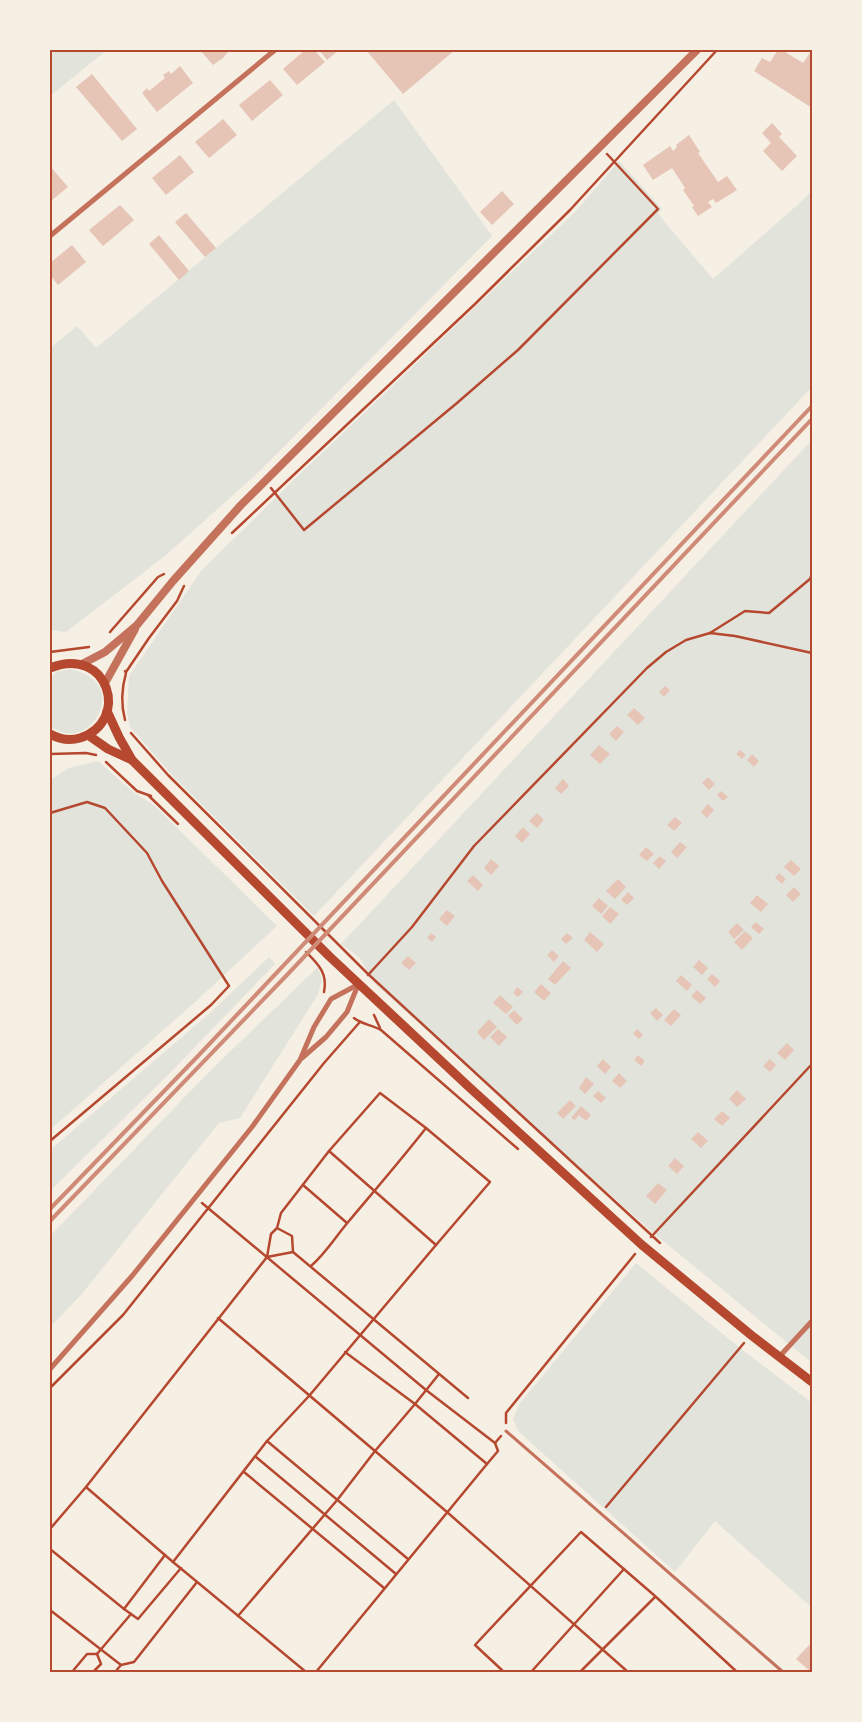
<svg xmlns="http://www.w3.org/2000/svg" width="862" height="1722" font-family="Lato,sans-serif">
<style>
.green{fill:#e2e4dc}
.building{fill:#e6c5b7}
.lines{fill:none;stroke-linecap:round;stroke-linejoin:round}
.path{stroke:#b5482f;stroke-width:2.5}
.service{stroke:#c5725c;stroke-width:3}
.minor{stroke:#c5725c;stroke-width:5}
.tertiary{stroke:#c5725c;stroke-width:8}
.secondary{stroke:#b5482f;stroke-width:9}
.rail{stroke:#cf8b77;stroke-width:4}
.neatline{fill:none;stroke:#b5482f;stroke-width:2}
</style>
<rect width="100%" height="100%" fill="#f6efe4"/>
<!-- green -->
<g class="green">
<path d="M50,50H107L50,96Z"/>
<path d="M394,100L492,236L261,470L165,556L66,632L50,630V348L77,326L96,348Z"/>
<path d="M619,161L662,209L658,214L713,279L795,207L812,191V387L314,916L173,776L130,727L127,713L129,676L201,571L302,472L576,211Z"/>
<path d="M812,440V1363L651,1231L375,984L359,957L341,944Z"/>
<path d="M70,669C136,682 86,759 50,725V678L57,672Z"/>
<path d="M98,761L132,791L155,806L277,926L194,1003L50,1130V780L69,768Z"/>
<path d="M269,957L275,964L169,1074L50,1191V1150L211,1012Z"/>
<path d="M318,967L322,981L317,996L240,1118L219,1123L81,1295L50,1327V1236L212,1069Z"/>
<path d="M636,1263L740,1348L812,1403V1608L715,1521L675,1572L518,1431L513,1419L520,1403Z"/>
</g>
<!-- building -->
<g class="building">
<path d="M200,50H227L228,52L223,58L213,65Z"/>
<path d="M305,50H314L325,62L297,85L283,69Z"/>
<path d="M319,50H339L327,60Z"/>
<path d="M366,50H455L403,94Z"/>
<path d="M778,50H782L803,63L812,50V108L754,71L762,58L770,62Z"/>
<path d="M180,66L193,83L157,112L142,93L147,88L149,91L165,78L163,75L169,71L171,74Z"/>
<path d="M92,74L137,129L122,141L76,87Z"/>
<path d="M270,80L283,95L252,121L239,105Z"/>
<path d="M223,119L237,135L209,158L195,142Z"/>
<path d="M772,123L782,134L779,137L797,156L782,171L763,151L771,143L762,133Z"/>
<path d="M689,135L700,152L698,153L718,182L727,176L737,190L716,203L713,199L708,202L712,207L698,216L692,207L694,206L683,190L685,188L672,168L653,180L643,165L670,146L673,151L677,147L676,145Z"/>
<path d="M180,155L194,172L166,195L152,178Z"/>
<path d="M50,166L68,187L52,200L50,198Z"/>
<path d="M502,191L514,204L492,225L480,212Z"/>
<path d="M120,205L134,220L103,246L89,230Z"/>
<path d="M186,213L216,248L205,257L175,222Z"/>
<path d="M159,235L189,271L179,280L149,244Z"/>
<path d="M72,245L86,262L58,285L50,275V263Z"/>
<path d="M665,686L670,690L664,697L659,692Z"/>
<path d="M634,708L645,718L638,725L627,715Z"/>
<path d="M617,726L624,732L616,741L609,734Z"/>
<path d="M599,745L610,754L600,764L590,755Z"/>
<path d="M740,750L746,755L742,759L736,754Z"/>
<path d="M752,754L759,761L754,767L747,760Z"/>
<path d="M708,777L715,784L709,790L702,783Z"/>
<path d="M563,779L569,786L561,794L555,788Z"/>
<path d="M721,791L728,797L723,801L717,795Z"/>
<path d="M708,804L714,810L707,818L701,812Z"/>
<path d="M537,813L544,820L537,828L529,821Z"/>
<path d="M675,817L682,823L674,831L667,825Z"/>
<path d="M523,827L530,834L522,843L515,836Z"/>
<path d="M680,842L687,847L677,858L671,852Z"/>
<path d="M646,847L654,854L647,861L639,855Z"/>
<path d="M660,856L666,861L659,869L653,863Z"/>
<path d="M491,859L499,866L491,875L484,868Z"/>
<path d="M791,860L801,869L794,876L784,867Z"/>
<path d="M779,873L786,879L782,884L775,878Z"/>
<path d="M473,875L483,885L478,891L467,881Z"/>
<path d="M618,879L626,887L615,899L606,891Z"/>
<path d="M794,887L801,894L793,902L786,895Z"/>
<path d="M628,892L634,898L627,905L621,900Z"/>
<path d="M757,895L768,904L761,912L750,903Z"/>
<path d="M599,898L608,906L601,914L592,906Z"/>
<path d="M610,907L619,914L610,924L602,916Z"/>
<path d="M447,910L455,916L447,926L439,919Z"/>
<path d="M756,922L764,929L759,934L751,927Z"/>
<path d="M737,923L744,930L734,939L728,932Z"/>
<path d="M745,931L753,938L742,950L734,942Z"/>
<path d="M590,932L604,944L597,952L584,940Z"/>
<path d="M431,933L436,937L432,942L427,938Z"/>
<path d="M567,933L573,938L566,944L561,939Z"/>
<path d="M552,950L559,956L554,962L547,955Z"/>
<path d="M408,956L416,963L409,970L401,963Z"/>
<path d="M699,960L708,968L702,975L693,967Z"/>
<path d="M563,961L571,968L555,985L548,979Z"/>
<path d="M712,974L720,981L715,987L707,979Z"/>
<path d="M681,975L692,985L687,991L676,981Z"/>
<path d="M541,984L551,993L544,1001L534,992Z"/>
<path d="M517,987L523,992L518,997L513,993Z"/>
<path d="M697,990L706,998L700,1004L691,996Z"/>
<path d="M500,995L513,1007L506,1014L493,1003Z"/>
<path d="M656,1008L663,1015L657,1021L650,1013Z"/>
<path d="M674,1009L681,1015L671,1026L664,1020Z"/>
<path d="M514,1010L523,1019L517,1025L508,1016Z"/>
<path d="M489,1019L497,1027L484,1040L477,1032Z"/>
<path d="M498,1029L507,1037L499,1046L490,1037Z"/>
<path d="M637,1029L643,1035L639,1039L633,1034Z"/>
<path d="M787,1043L794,1050L785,1060L777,1053Z"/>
<path d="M638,1055L645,1061L641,1066L634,1060Z"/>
<path d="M603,1059L611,1067L605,1074L597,1066Z"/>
<path d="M770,1059L776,1065L770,1072L763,1066Z"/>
<path d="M619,1073L627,1081L620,1088L612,1081Z"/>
<path d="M586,1077L594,1084L585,1094L579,1088Z"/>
<path d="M737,1090L746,1099L737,1107L729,1099Z"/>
<path d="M598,1091L606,1098L601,1103L593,1096Z"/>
<path d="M570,1100L576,1106L563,1119L557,1113Z"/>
<path d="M581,1106L591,1115L586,1121L579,1115L575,1120L571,1118Z"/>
<path d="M722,1111L730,1118L722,1126L714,1119Z"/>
<path d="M698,1132L708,1141L701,1148L691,1139Z"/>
<path d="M675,1158L684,1166L677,1174L668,1166Z"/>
<path d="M658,1183L667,1190L655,1204L646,1196Z"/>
<path d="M812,1642V1672H811L796,1659Z"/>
</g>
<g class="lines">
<!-- path -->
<g class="path">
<path d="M271,488L304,530L457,403L518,350L658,209L607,154"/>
<path d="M232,533L475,304L570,210L717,50"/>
<path d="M110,632L158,577L164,574"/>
<path d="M710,633L745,611L769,613L810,579L812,574"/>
<path d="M50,652L89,647"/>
<path d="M125,671L126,673C122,687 121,705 125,720"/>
<path d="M126,672L149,638L177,601L184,586"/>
<path d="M131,733L168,775L368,974L660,1243"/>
<path d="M50,754L86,753L96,755"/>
<path d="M106,762L137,791L151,796"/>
<path d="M149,796L178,824"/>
<path d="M50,813L87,802L105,808L147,853L162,881L229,986L211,1005L50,1141"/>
<path d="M306,952C318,964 328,973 324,992"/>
<path d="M368,975L412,927L474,846L647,668L666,652L686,640L710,633L735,636L812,653"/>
<path d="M374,1015L380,1028"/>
<path d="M354,1018C361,1024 372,1025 381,1030L518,1149"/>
<path d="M426,1128L490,1182L436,1245"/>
<path d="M303,1185L347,1223"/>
<path d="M202,1203L426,1390L495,1443"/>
<path d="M277,1228L292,1236L293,1252L468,1398"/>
<path d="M651,1237L812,1064"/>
<path d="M293,1252L267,1257L271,1234L277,1228L281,1213L329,1151L380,1093L426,1128C401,1160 375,1190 349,1221C336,1236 326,1253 311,1266"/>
<path d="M218,1318L447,1512L628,1672"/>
<path d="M345,1352L415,1404L487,1464"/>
<path d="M50,1388L123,1315L324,1063L359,1023"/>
<path d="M506,1423V1413L635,1254"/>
<path d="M267,1441L408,1559"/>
<path d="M256,1457L396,1574"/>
<path d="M244,1472L384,1588"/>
<path d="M86,1487L173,1562L267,1441L309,1396L436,1245L329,1151"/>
<path d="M606,1507L744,1343"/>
<path d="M50,1529L86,1487L267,1257"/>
<path d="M50,1549L124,1609"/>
<path d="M165,1555L124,1609L138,1619L181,1568"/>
<path d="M173,1562L306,1672"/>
<path d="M50,1610L121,1665L134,1662L197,1582"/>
<path d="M238,1616L338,1499L375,1451L415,1404L439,1374"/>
<path d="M72,1672L87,1654H97L131,1614"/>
<path d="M93,1672L101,1664L97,1654"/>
<path d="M115,1672L121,1665"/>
<path d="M316,1672L487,1464L498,1451L495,1443L501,1436"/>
<path d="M504,1672L475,1645L581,1532L655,1596L737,1672"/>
<path d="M531,1672L624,1569"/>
<path d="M580,1672L655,1597"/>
</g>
<!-- service -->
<path class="service" d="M506,1431L783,1672"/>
<!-- minor -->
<g class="minor">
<path d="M50,236L275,50"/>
<path d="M302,1058L326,1037L347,1012L358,985"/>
<path d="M779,1357L812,1321"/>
<path d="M50,1369L132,1276L252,1127L300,1060L314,1027L331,999L359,984"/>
</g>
<!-- tertiary -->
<g class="tertiary">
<path d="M82,664L105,652L137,625L173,581L241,505L697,50"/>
<path d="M105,683L135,629"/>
</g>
<!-- secondary -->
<g class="secondary">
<path d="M50,668C109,644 131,722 80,738C70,741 59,739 50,734"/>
<path d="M107,711L119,737L132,760L329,956L469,1087L642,1245L751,1335L812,1382"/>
<path d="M88,735L108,749L132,760"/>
</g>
<!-- rail -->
<g class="rail">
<path d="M50,1209L198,1056L812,406"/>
<path d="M50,1221L286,976L812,419"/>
</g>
</g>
<!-- border -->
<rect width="862" height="1722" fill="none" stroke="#f6efe4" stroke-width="102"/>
<rect x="51" y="51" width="760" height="1620" class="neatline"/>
</svg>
